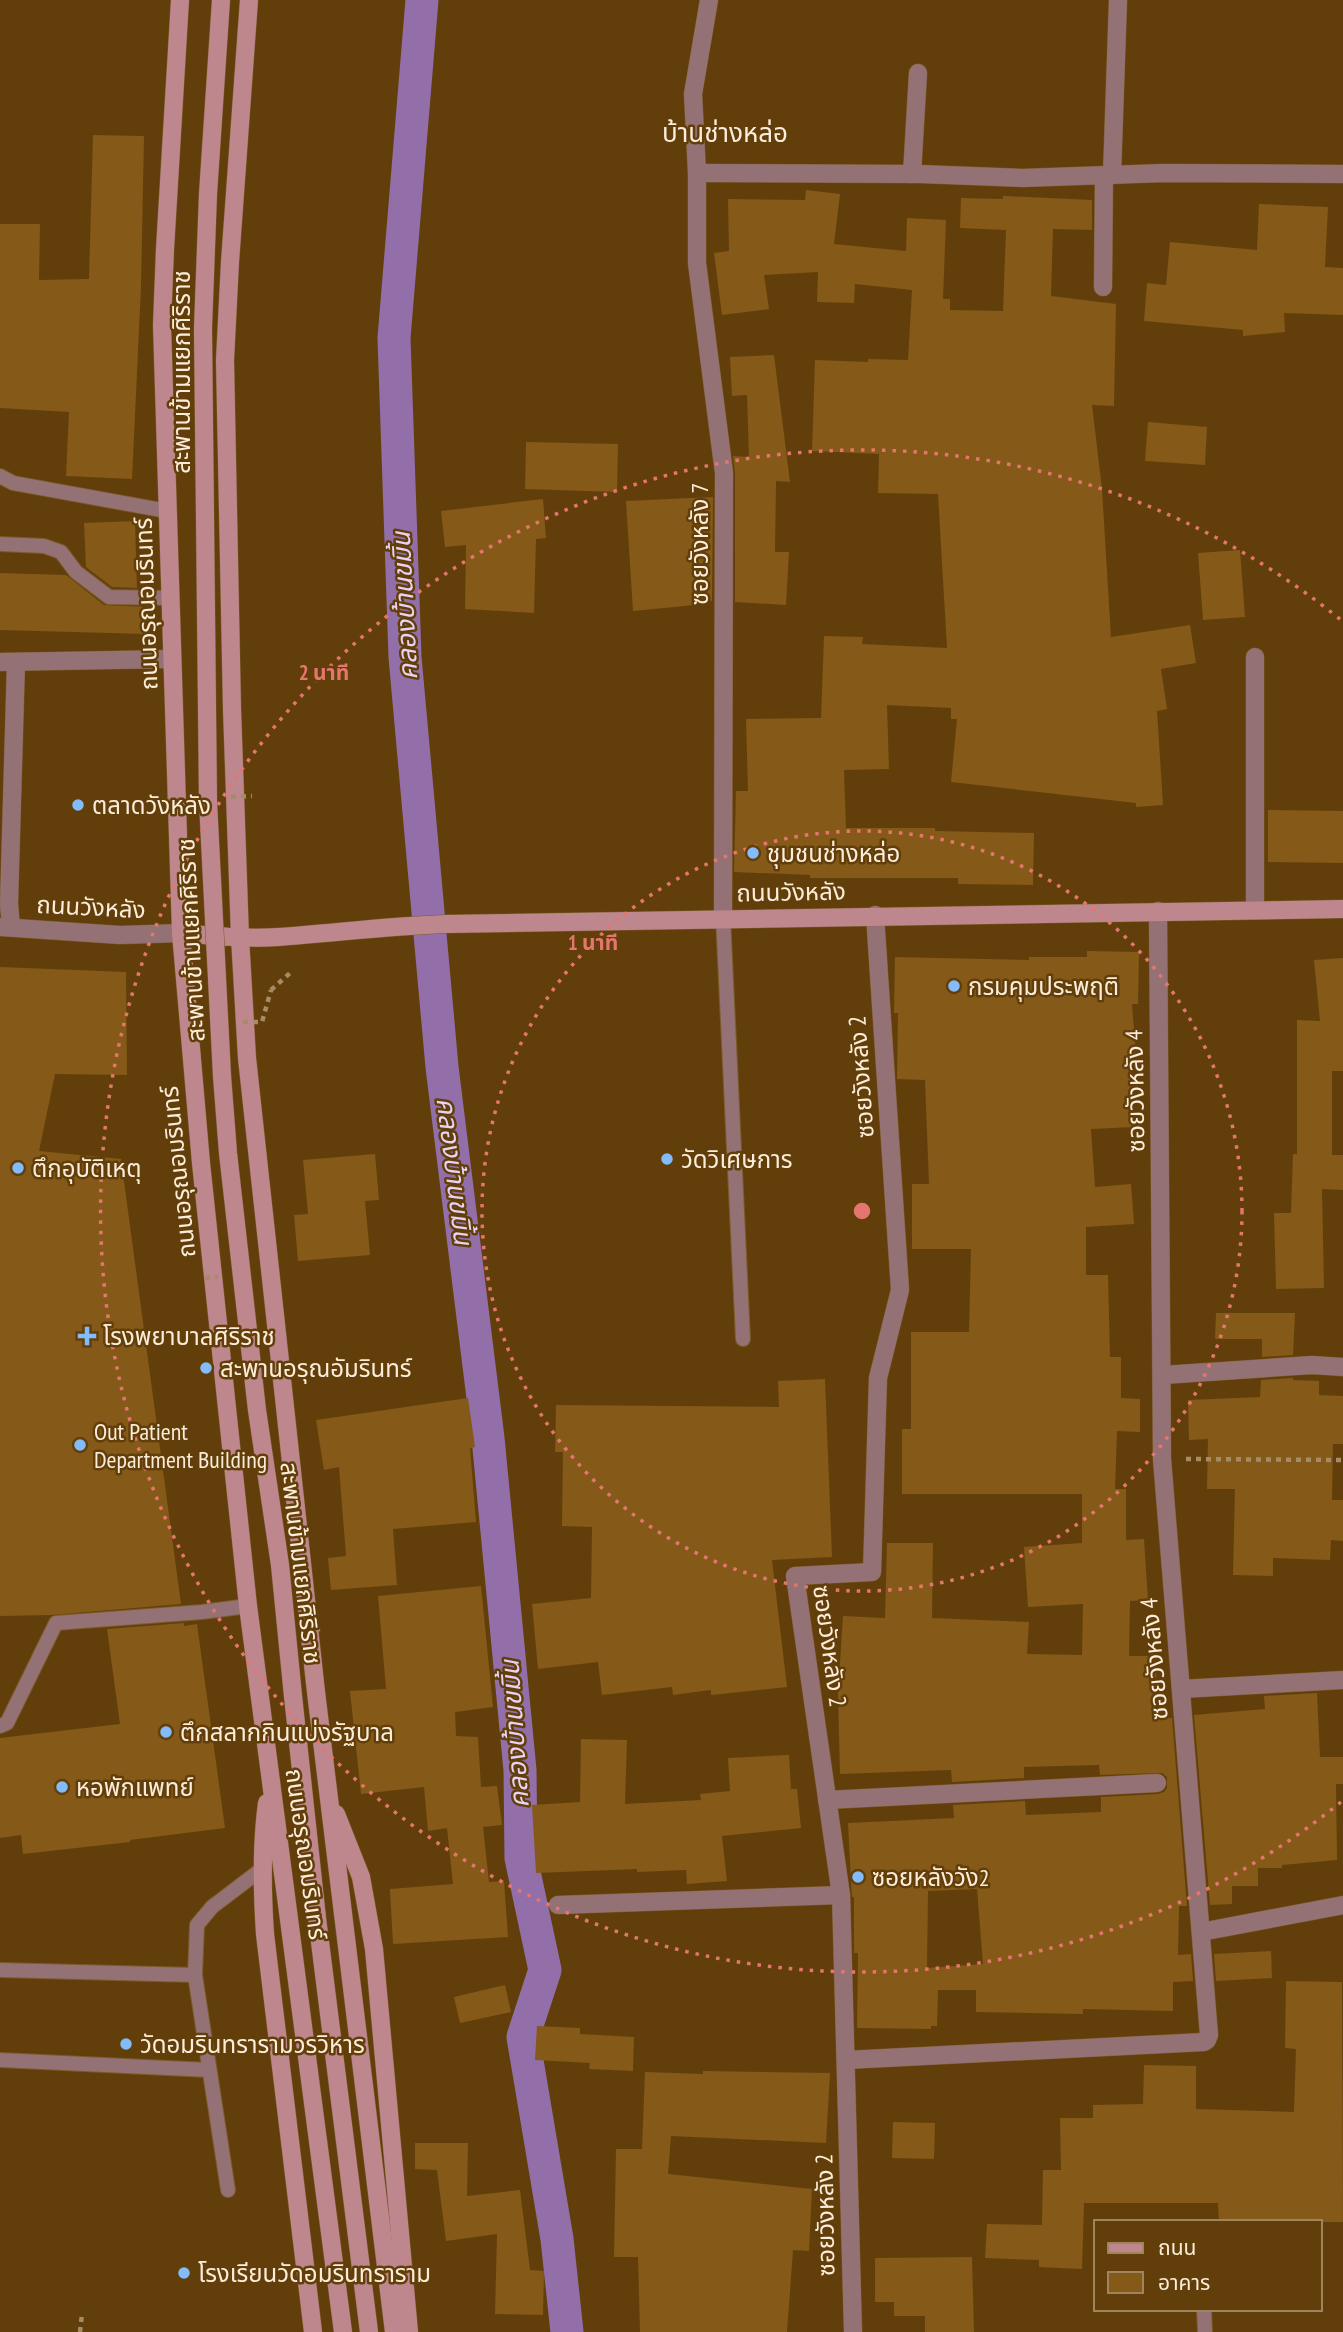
<svg xmlns="http://www.w3.org/2000/svg" width="1343" height="2332" font-family="'PT Sans Narrow','Noto Sans Thai',sans-serif">
<style>
.lines{fill:none;stroke-linecap:round;stroke-linejoin:round}
.canal{stroke:#936faa;stroke-width:33}
.building{fill:#855918;fill-rule:evenodd}
.lane-casing{stroke:#7b5b2b;stroke-width:16}
.street-casing{stroke:#7b5b2b;stroke-width:19}
.secondary-casing{stroke:#7b5b2b;stroke-width:19}
.path{stroke:#a68c66;stroke-width:4.5;stroke-dasharray:5 5;stroke-linecap:butt}
.lane{stroke:#947174;stroke-width:14}
.street{stroke:#947174;stroke-width:18}
.secondary{stroke:#be878d;stroke-width:18}
.secondary-bridge-casing{stroke:#7b5b2b;stroke-width:19;stroke-linecap:butt}
.path-bridge{stroke:#a68c66;stroke-width:4.5;stroke-dasharray:5 5;stroke-linecap:butt}
.secondary-bridge{stroke:#be878d;stroke-width:18}
.ring{fill:none;stroke:#e5766f;stroke-width:3.5;stroke-dasharray:3.5 7}
.poi-dot{fill:#83bcfb;stroke:#623f0a;stroke-width:2.5}
.labels{text-anchor:middle;dominant-baseline:central;stroke-width:5;stroke-linejoin:round;paint-order:stroke}
.street-label{font-size:24px;fill:#fcecda;stroke:#623f0a}
.poi-label{font-size:24px;fill:#fcecda;stroke:#623f0a;text-anchor:start}
.neighbourhood-label{font-size:26px;fill:#fcecda;stroke:#623f0a}
.water-label{font-size:26px;font-style:italic;fill:#e7d3f5;stroke:#623f0a}
.centre{fill:#e5766f;stroke:#623f0a;stroke-width:3.5}
.ring-label{font-size:21px;text-anchor:middle;font-weight:bold;fill:#e5766f;stroke:#623f0a;stroke-width:5;stroke-linejoin:round;paint-order:stroke}
</style>
<rect width="100%" height="100%" fill="#623f0a"/>
<g class="lines">
<polyline class="canal" points="422,0 394,338 405,657 442,1067 488,1438 520,1770 521,1858 545,1970 523,2037 557,2239 567,2332"/>
</g>
<g class="building">
<polygon points="93,135 144,136 141,287 132,479 66,476 69,412 0,408 0,224 40,224 39,280 89,279"/>
<polygon points="806,190 840,194 834,244 906,251 907,218 946,220 943,299 950,299 950,310 1003,311 1006,230 960,228 961,198 1003,199 1003,196 1092,200 1092,230 1053,229 1051,296 1116,304 1114,406 1092,405 1102,489 1111,637 1190,625 1196,663 1161,669 1167,709 1157,711 1163,805 1136,807 1136,803 951,782 957,719 951,719 951,708 887,705 889,769 844,770 846,828 935,828 935,831 1034,833 1033,885 958,884 958,878 810,878 810,875 734,872 736,791 748,791 746,719 821,718 824,636 863,637 862,644 947,648 938,494 878,493 879,454 812,451 815,360 868,362 868,359 908,360 912,290 855,284 854,303 817,302 818,272 764,275 769,309 722,315 714,253 729,251 728,199 805,200"/>
<polygon points="1259,204 1328,207 1325,267 1343,268 1343,315 1284,313 1285,332 1243,336 1243,330 1144,321 1147,283 1166,285 1170,242 1257,250"/>
<polygon points="774,355 790,482 776,481 775,552 789,552 786,605 735,602 735,473 733,456 749,457 747,395 732,396 730,357"/>
<polygon points="1148,422 1207,427 1205,465 1145,461"/>
<polygon points="526,442 618,444 617,492 525,489"/>
<polygon points="713,497 712,601 695,600 695,605 633,611 626,501"/>
<polygon points="543,499 546,538 536,539 534,613 465,609 466,545 445,547 441,511"/>
<polygon points="135,521 137,588 112,587 86,567 84,523"/>
<polygon points="1240,550 1245,617 1203,620 1198,553"/>
<polygon points="0,573 66,575 104,605 147,607 146,634 0,630"/>
<polygon points="1268,810 1343,811 1343,863 1268,862"/>
<path d="M1087,951L1139,952L1138,1004H1132L1137,1067H1132L1134,1127L1091,1129L1095,1187L1131,1184L1134,1224L1086,1227V1275H1108L1110,1357H1121V1398L1140,1399V1432L1117,1431L1115,1489H1126V1540L1144,1539L1148,1600L1130,1601L1129,1656H1157L1156,1683H1163L1164,1718H1172L1187,1906H1179L1178,1955L1191,1954L1193,1981L1173,1982V2011L1083,2009V2014L976,2012V1990H938L937,2026H931V2029L857,2028L858,1953H854V1897H852L851,1882L848,1823L954,1818L953,1805L1025,1801L1026,1815L1101,1812V1797L1158,1794L1164,1792L1167,1788V1777L1162,1773L1100,1775L1099,1765L1024,1767V1778L952,1782L951,1770L840,1774L838,1694L843,1616L885,1618L887,1543H933L932,1618L1029,1622L1027,1654L1082,1655L1083,1604L1028,1607L1024,1547L1082,1543V1494H902V1429H911V1332H969L971,1249H912V1184H929L925,1080L897,1079L898,1013H894L895,957L1029,960V957H1087ZM977,1889L983,1964L927,1968L928,1891Z"/>
<polygon points="1343,958 1343,1071 1332,1071 1332,1155 1343,1155 1343,1190 1322,1189 1324,1288 1276,1289 1274,1213 1291,1213 1293,1154 1297,1154 1297,1020 1320,1021 1314,960"/>
<polygon points="0,967 126,972 127,1075 55,1074 39,1151 121,1159 181,1604 52,1615 0,1616"/>
<polygon points="375,1154 379,1200 365,1201 370,1255 298,1261 294,1215 308,1214 303,1160"/>
<polygon points="1216,1313 1295,1313 1293,1355 1262,1357 1262,1339 1215,1339"/>
<polygon points="1293,1378 1293,1380 1319,1381 1319,1395 1343,1396 1343,1444 1333,1444 1332,1500 1343,1500 1343,1541 1331,1540 1330,1560 1273,1558 1273,1576 1233,1575 1235,1489 1207,1489 1208,1439 1189,1440 1188,1400 1260,1397 1261,1380"/>
<polygon points="825,1379 832,1557 772,1560 787,1687 711,1695 711,1690 673,1695 672,1687 602,1695 598,1662 538,1669 532,1604 591,1598 592,1527 562,1526 563,1452 555,1452 556,1405 779,1407 778,1381"/>
<polygon points="468,1398 475,1447 470,1448 476,1522 393,1529 397,1585 331,1590 328,1558 346,1556 339,1467 324,1470 316,1420"/>
<polygon points="481,1586 493,1707 455,1712 456,1736 478,1737 481,1787 497,1786 502,1825 483,1827 489,1882 504,1881 508,1937 393,1944 390,1889 453,1884 447,1828 428,1831 424,1787 361,1794 350,1691 386,1689 378,1596"/>
<polygon points="184,1623 184,1626 197,1624 225,1828 130,1840 130,1842 23,1854 21,1835 0,1838 0,1738 120,1724 107,1629"/>
<polygon points="1317,1693 1320,1757 1343,1757 1343,1784 1336,1784 1337,1860 1282,1865 1282,1868 1258,1868 1258,1886 1232,1886 1232,1904 1210,1905 1194,1715 1265,1709 1264,1696"/>
<polygon points="581,1739 627,1740 625,1804 701,1800 700,1794 730,1791 728,1758 789,1755 791,1789 797,1789 801,1828 722,1836 727,1881 687,1884 686,1870 637,1872 637,1869 536,1873 532,1805 580,1802"/>
<polygon points="1271,1951 1272,1978 1216,1981 1214,1954"/>
<polygon points="1286,1981 1342,1982 1343,2222 1219,2222 1218,2203 1084,2203 1082,2269 1039,2267 1039,2260 985,2258 987,2224 1042,2225 1043,2170 1061,2170 1060,2118 1093,2118 1093,2105 1143,2104 1144,2065 1196,2066 1196,2109 1294,2112 1296,2049 1285,2048"/>
<polygon points="505,1985 511,2012 460,2023 454,1997"/>
<polygon points="537,2026 580,2028 580,2034 634,2037 633,2071 589,2069 590,2063 535,2060"/>
<polygon points="703,2071 830,2073 826,2143 671,2136 668,2174 812,2189 809,2251 793,2250 787,2332 640,2332 638,2257 614,2257 616,2149 642,2149 645,2072 703,2074"/>
<polygon points="893,2122 935,2123 934,2159 892,2158"/>
<polygon points="415,2143 468,2143 467,2196 520,2190 530,2270 544,2271 543,2315 495,2314 497,2234 446,2241 437,2170 415,2169"/>
<polygon points="972,2257 974,2332 925,2332 925,2316 894,2316 894,2302 875,2302 875,2258"/>
</g>
<g class="lines">
<g class="lane-casing">
<g id="lane">
<polyline points="0,476 13,483 167,511"/>
<polyline points="0,544 44,546 61,552 76,572 109,597 170,598"/>
<polyline points="723,917 743,1339"/>
<polyline points="0,1726 7,1723 56,1623 202,1612 248,1606"/>
<polyline points="0,1970 195,1975"/>
<polyline points="0,2060 209,2070"/>
<polyline points="228,2190 195,1975 197,1925 212,1907 262,1869"/>
<polyline points="1204,2309 1205,2332"/>
</g>
</g>
<g class="street-casing">
<g id="street">
<polyline points="709,0 693,94 697,173 697,263 724,473 723,917"/>
<polyline points="697,173 920,174 1022,178 1164,173 1343,174"/>
<polyline points="912,174 918,73"/>
<polyline points="1112,175 1118,0"/>
<polyline points="1103,287 1104,176"/>
<polyline points="0,662 172,659"/>
<polyline points="1255,910 1255,657"/>
<polyline points="0,927 120,935 181,933"/>
<polyline points="11,927 9,904 16,662"/>
<polyline points="1163,1375 1312,1365 1343,1367"/>
<polyline points="1181,1689 1343,1680"/>
<polyline points="827,1800 1157,1783"/>
<polyline points="558,1905 841,1895"/>
<polyline points="1201,1932 1343,1905"/>
<polyline points="846,2060 1204,2042 1207,2040 1209,2035 1162,1459 1158,911"/>
<polyline points="853,2332 841,1895 795,1576 872,1572 878,1378 900,1290 875,915"/>
</g>
</g>
<g class="secondary-casing">
<g id="secondary">
<polyline points="180,0 165,249 162,325 181,933 201,1163 248,1606 343,2332"/>
<polyline points="249,0 230,262 225,360 232,709 240,937 247,1058 316,1692 394,2332"/>
<path d="M181,933C213,936 245,939 278,937C334,933 389,926 445,924L1343,909"/>
<polyline points="293,1696 317,1918 369,2332"/>
<path d="M267,1803C261,1847 262,1890 265,1934L313,2332"/>
<polyline points="336,1814 361,1877 374,1949 409,2332"/>
</g>
</g>
<g class="path">
<polyline points="271,990 290,973"/>
<polyline points="1186,1459 1343,1460"/>
<polyline points="80,2332 82,2314"/>
</g>
<use href="#lane" class="lane"/>
<use href="#street" class="street"/>
<use href="#secondary" class="secondary"/>
<g class="secondary-bridge-casing">
<polyline id="secondary-bridge" points="221,0 208,194 203,328 208,802 222,1076 228,1153 257,1410 280,1565 293,1696"/>
</g>
<g class="path-bridge">
<polyline points="231,797 252,796"/>
<polyline points="167,800 184,799"/>
<polyline points="243,1022 262,1022 271,990"/>
<polyline points="205,1278 218,1277"/>
<polyline points="308,1631 320,1629"/>
</g>
<use href="#secondary-bridge" class="secondary-bridge"/>
</g>
<g class="ring">
<circle cx="862" cy="1211" r="380"/>
<path d="M1341 1802A761 761 0 1 1 1341 620"/>
</g>
<g class="poi-dot">
<circle cx="78" cy="805" r="7"/>
<circle cx="753" cy="853" r="7"/>
<circle cx="954" cy="986" r="7"/>
<circle cx="667" cy="1159" r="7"/>
<circle cx="18" cy="1168" r="7"/>
<path d="M83.5 1325.5h7v7h7v7h-7v7h-7v-7h-7v-7h7z"/>
<circle cx="206" cy="1368" r="7"/>
<circle cx="80" cy="1445" r="7"/>
<circle cx="166" cy="1732" r="7"/>
<circle cx="62" cy="1787" r="7"/>
<circle cx="858" cy="1877" r="7"/>
<circle cx="126" cy="2044" r="7"/>
<circle cx="184" cy="2273" r="7"/>
</g>
<g class="labels">
<g class="street-label">
<text transform="translate(181 372) rotate(-90)">สะพานข้ามแยกศิริราช</text>
<text transform="translate(699 544) rotate(-90)">ซอยวังหลัง 7</text>
<text transform="translate(146 604) rotate(-92)">ถนนอรุณอมรินทร์</text>
<text transform="translate(791 892) rotate(-1)">ถนนวังหลัง</text>
<text transform="translate(91 907) rotate(3)">ถนนวังหลัง</text>
<text transform="translate(191 940) rotate(-93)">สะพานข้ามแยกศิริราช</text>
<text transform="translate(861 1077) rotate(-94)">ซอยวังหลัง 2</text>
<text transform="translate(1135 1091) rotate(-91)">ซอยวังหลัง 4</text>
<text transform="translate(178 1172) rotate(-96)">ถนนอรุณอมรินทร์</text>
<text transform="translate(301 1563) rotate(83)">สะพานข้ามแยกศิริราช</text>
<text transform="translate(830 1646) rotate(82)">ซอยวังหลัง 2</text>
<text transform="translate(1154 1659) rotate(-95)">ซอยวังหลัง 4</text>
<text transform="translate(306 1854) rotate(82)">ถนนอรุณอมรินทร์</text>
<text transform="translate(825 2215) rotate(-91)">ซอยวังหลัง 2</text>
</g>
<g class="poi-label">
<text x="92" y="805">ตลาดวังหลัง</text>
<text x="767" y="853">ชุมชนช่างหล่อ</text>
<text x="968" y="986">กรมคุมประพฤติ</text>
<text x="681" y="1159">วัดวิเศษการ</text>
<text x="32" y="1168">ตึกอุบัติเหตุ</text>
<text x="103" y="1336">โรงพยาบาลศิริราช</text>
<text x="220" y="1368">สะพานอรุณอัมรินทร์</text>
<text x="94" y="1431">Out Patient<tspan x="94" dy="28">Department Building</tspan></text>
<text x="180" y="1732">ตึกสลากกินแบ่งรัฐบาล</text>
<text x="76" y="1787">หอพักแพทย์</text>
<text x="872" y="1877">ซอยหลังวัง2</text>
<text x="140" y="2044">วัดอมรินทรารามวรวิหาร</text>
<text x="198" y="2273">โรงเรียนวัดอมรินทราราม</text>
</g>
<g class="neighbourhood-label">
<text x="725" y="132">บ้านช่างหล่อ</text>
</g>
<g class="water-label">
<text transform="translate(404 606) rotate(-93)">คลองบ้านขมิ้น</text>
<text transform="translate(455 1171) rotate(83)">คลองบ้านขมิ้น</text>
<text transform="translate(514 1734) rotate(-94)">คลองบ้านขมิ้น</text>
</g>
</g>
<circle cx="862" cy="1211" r="10" class="centre"/>
<g class="ring-label">
<text x="324" y="680">2 นาที</text>
<text x="593" y="950">1 นาที</text>
</g>
<rect x="1094" y="2220" width="228" height="91" fill="#623f0a" stroke="#a0845d" stroke-width="2"/>
<rect x="1108" y="2243" width="35" height="10" fill="#be878d" stroke="#a0845d" stroke-width="2"/>
<text x="1158" y="2255" font-size="21" fill="#fcecda">ถนน</text>
<rect x="1108" y="2272" width="35" height="21" fill="#855918" stroke="#a0845d" stroke-width="2"/>
<text x="1158" y="2290" font-size="21" fill="#fcecda">อาคาร</text>
</svg>
